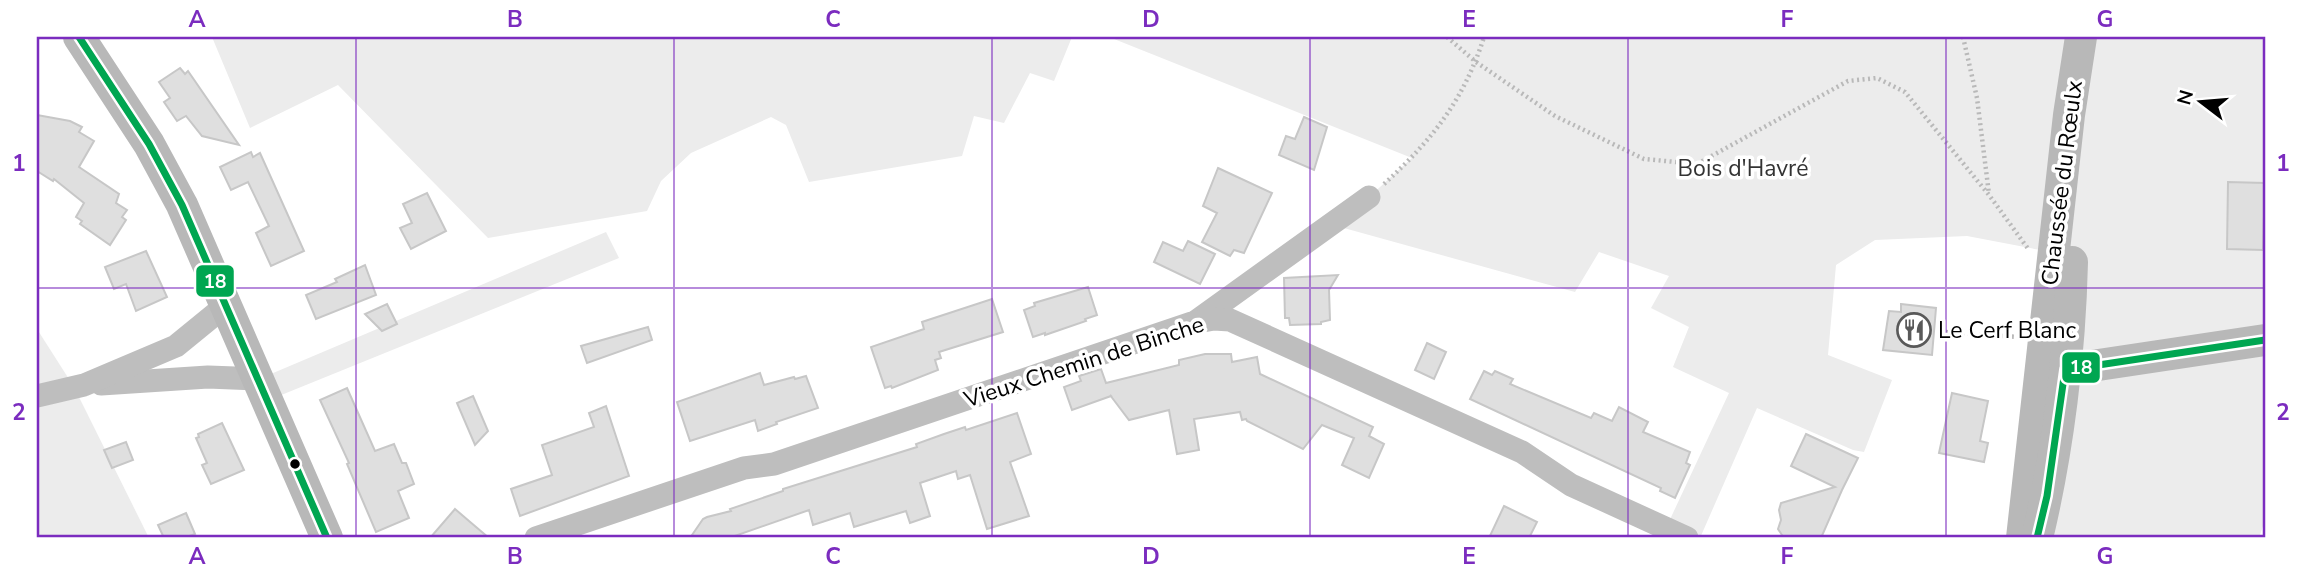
<svg xmlns="http://www.w3.org/2000/svg" width="2302" height="575" font-family="'Nunito Sans',sans-serif">
<style>
.green{fill:#ececec}
.building{fill:#dfdfdf;stroke:#c7c7c7;stroke-width:2}
.lines{fill:none;stroke-linecap:round;stroke-linejoin:round}
.path{stroke:#b9b9b9;stroke-width:4.5;stroke-dasharray:2 3.5;stroke-linecap:butt}
.street{stroke:#bebebe;stroke-width:23}
.secondary{stroke:#b8b8b8;stroke-width:32}
.bus-1-casing{stroke:#fff;stroke-width:12}
.bus-1{stroke:#00a651;stroke-width:7}
.grid{fill:none;stroke:#7b2cbf;stroke-width:2;stroke-opacity:0.55}
.bus-dot{fill:#000;stroke:#fff;stroke-width:2.5}
.labels{text-anchor:middle;dominant-baseline:central;stroke-width:7;stroke-linejoin:round;paint-order:stroke}
.park-label{font-size:23px;fill:#333;stroke:#fff}
.street-label{font-size:23px;fill:#000;stroke:#fff}
.poi-label{font-size:23px;fill:#000;stroke:#fff;text-anchor:start}
.line-badge{stroke:#fff;stroke-width:2.5}
.badge-label{font-size:19px;text-anchor:middle;font-weight:bold;fill:#fff}
.neatline{fill:none;stroke:#7b2cbf;stroke-width:2.5}
.grid-label{font-size:23px;text-anchor:middle;font-weight:bold;fill:#7b2cbf}
</style>
<rect width="100%" height="100%" fill="#fff"/>
<g class="green">
<polygon points="212,37 1072,37 1054,81 1030,73 1004,123 974,116 962,156 809,182 786,125 771,117 691,153 661,181 647,211 488,238 338,85 250,128"/>
<polygon points="1109,37 2265,37 2265,520 2259,538 2037,538 2072,256 1967,236 1875,240 1836,265 1828,355 1892,380 1864,452 1853,450 1757,408 1700,538 1687,538 1666,528 1729,393 1673,367 1689,327 1651,308 1669,276 1599,252 1575,292 1333,225 1369,197 1412,158"/>
<polygon points="606,232 619,258 269,400 259,379"/>
<polygon points="37,329 74,387 149,538 37,538"/>
</g>
<g class="building">
<polygon points="180,68 185,74 188,71 239,145 202,136 186,116 177,121 164,102 170,98 159,82"/>
<polygon points="37,115 70,121 82,127 79,132 94,141 79,167 119,194 116,203 127,210 122,217 126,220 110,245 80,224 82,221 76,217 84,203 54,179 53,181 37,171"/>
<polygon points="1304,117 1327,127 1314,170 1279,155 1286,136 1295,139"/>
<polygon points="251,152 253,157 260,153 304,251 271,266 256,233 269,226 248,182 231,190 220,167"/>
<polygon points="1218,168 1272,193 1244,253 1234,250 1230,256 1202,242 1217,213 1203,206"/>
<polygon points="2228,182 2265,183 2263,250 2227,249"/>
<polygon points="427,193 446,231 411,249 400,228 412,223 403,204"/>
<polygon points="1188,241 1215,254 1200,284 1154,262 1163,242 1183,251"/>
<polygon points="146,251 167,297 136,311 126,284 114,289 105,267"/>
<polygon points="365,265 376,295 316,319 306,295 337,282 335,279"/>
<polygon points="1338,275 1329,290 1330,320 1321,322 1321,324 1290,325 1289,318 1285,318 1284,278"/>
<polygon points="1088,287 1097,315 1085,319 1086,321 1045,335 1045,333 1033,337 1024,310 1035,306 1034,303"/>
<polygon points="992,299 1003,332 939,352 941,358 935,360 938,370 892,388 891,386 885,388 871,347 924,329 922,322"/>
<polygon points="387,304 397,324 382,331 365,314"/>
<polygon points="1901,304 1936,308 1932,355 1883,350 1889,311 1901,312"/>
<polygon points="648,327 652,340 587,363 581,346"/>
<polygon points="1427,343 1446,352 1434,379 1415,370"/>
<polygon points="1205,354 1231,354 1232,362 1257,357 1260,374 1373,427 1369,436 1384,444 1369,478 1342,465 1354,438 1322,425 1303,449 1247,421 1246,419 1242,420 1240,412 1194,419 1199,450 1177,454 1169,410 1129,420 1110,395 1111,396 1072,410 1064,387 1081,381 1079,376 1101,369 1106,383 1179,365 1179,360"/>
<polygon points="1484,371 1492,375 1495,371 1513,379 1510,384 1591,418 1594,413 1612,421 1619,407 1648,422 1643,432 1690,452 1686,463 1690,465 1675,498 1660,491 1661,488 1470,399"/>
<polygon points="760,373 764,385 794,377 795,379 806,376 818,408 776,422 777,424 758,431 755,420 690,441 677,402"/>
<polygon points="347,388 375,451 394,444 402,463 406,463 414,484 398,491 409,518 376,532 347,464 349,463 320,400"/>
<polygon points="1952,393 1988,401 1980,441 1988,443 1984,462 1939,453"/>
<polygon points="473,396 488,431 475,445 457,403"/>
<polygon points="606,406 629,476 520,516 511,489 552,475 542,445 594,427 589,413"/>
<polygon points="1017,413 1031,454 1010,462 1029,516 987,529 970,475 958,479 956,471 920,483 930,516 910,523 906,511 854,527 850,513 813,525 809,510 729,538 690,538 703,519 707,517 731,511 730,509 783,491 783,489 917,447 916,444 944,434 965,427 966,430"/>
<polygon points="222,423 244,470 211,484 202,465 207,463 196,438 199,437 198,434"/>
<polygon points="1806,434 1858,458 1842,490 1821,538 1784,538 1778,529 1781,520 1779,510 1781,503 1835,487 1791,466"/>
<polygon points="126,442 133,460 112,468 104,450"/>
<polygon points="1504,506 1537,522 1529,538 1489,538"/>
<polygon points="455,509 469,521 489,538 430,538"/>
<polygon points="186,513 195,534 184,538 164,538 158,525"/>
</g>
<g class="lines">
<g class="path">
<polyline points="1447,37 1476,62 1555,116 1644,159 1697,164 1848,81 1877,78 1905,92 1989,195 2029,250"/>
<polyline points="1963,37 1977,98 1989,194"/>
<path d="M1384,184C1432,140 1464,100 1484,37"/>
<polyline points="1946,332 2018,337"/>
</g>
<g class="street">
<polyline points="1195,322 1369,197"/>
<polyline points="101,384 208,377 259,379"/>
<polyline points="37,396 84,385 176,346 225,306"/>
<polyline points="536,538 744,468 774,464 1192,323 1214,319 1230,320 1522,452 1571,485 1687,538"/>
</g>
<g class="secondary">
<polyline points="79,37 149,144 182,205 327,538"/>
<polyline points="2045,367 2065,370 2265,340"/>
<polyline points="2022,538 2069,115 2081,37"/>
<path d="M2037,538C2058,451 2070,352 2072,262"/>
</g>
<g class="bus-1-casing">
<g id="bus-1">
<polyline points="79,37 149,144 182,205 327,538"/>
<polyline points="2037,538 2047,496 2065,370 2265,340"/>
</g>
</g>
<use href="#bus-1" class="bus-1"/>
</g>
<path class="grid" d="M356,37V538M674,37V538M992,37V538M1310,37V538M1628,37V538M1946,37V538M37,288H2265"/>
<defs>
<g id="restaurant-ring" transform="scale(1.75)"><circle r="9.5" fill="#fff" stroke="#595959" stroke-width="1.5"/><path d="M-5-6h1v4h1v-4h1v4h1v-4h1v5L-1.5 .5V6h-2V.5L-5-1ZM5-6V6H3V1.5H1.5Q1.5-4 5-6Z" fill="#595959"/></g>
</defs>
<g fill-rule="evenodd">
<use href="#restaurant-ring" x="1914" y="330"/>
</g>
<circle class="bus-dot" cx="295" cy="464" r="6"/>
<g class="labels">
<g class="park-label">
<text x="1743" y="168">Bois d'Havré</text>
</g>
<g class="street-label">
<text transform="translate(2062 183) rotate(-83)">Chaussée du Rœulx</text>
<text transform="translate(1084 362) rotate(-18)">Vieux Chemin de Binche</text>
</g>
<g class="poi-label">
<text x="1938" y="330">Le Cerf Blanc</text>
</g>
</g>
<g class="line-badge">
<rect x="195" y="264" width="40" height="34" rx="7" fill="#00a651"/>
<rect x="2061" y="351" width="40" height="33" rx="7" fill="#00a651"/>
</g>
<g class="badge-label">
<text x="215" y="288">18</text>
<text x="2081" y="374">18</text>
</g>
<rect width="2302" height="575" fill="none" stroke="#ffffff" stroke-width="77"/>
<g transform="translate(2201 102) rotate(286)" stroke="#ffffff" stroke-width="5" paint-order="stroke">
<path d="M0-5L12 26L0 18L-12 26Z" fill="#000000"/>
<text y="-10" font-size="19" font-weight="bold" text-anchor="middle" fill="#000000">N</text>
</g>
<rect x="38" y="38" width="2226" height="498" class="neatline"/>
<g class="grid-label">
<text x="197" y="27">A</text>
<text x="515" y="27">B</text>
<text x="833" y="27">C</text>
<text x="1151" y="27">D</text>
<text x="1469" y="27">E</text>
<text x="1787" y="27">F</text>
<text x="2105" y="27">G</text>
<text x="19" y="171">1</text>
<text x="2283" y="171">1</text>
<text x="19" y="420">2</text>
<text x="2283" y="420">2</text>
<text x="197" y="564">A</text>
<text x="515" y="564">B</text>
<text x="833" y="564">C</text>
<text x="1151" y="564">D</text>
<text x="1469" y="564">E</text>
<text x="1787" y="564">F</text>
<text x="2105" y="564">G</text>
</g>
</svg>
